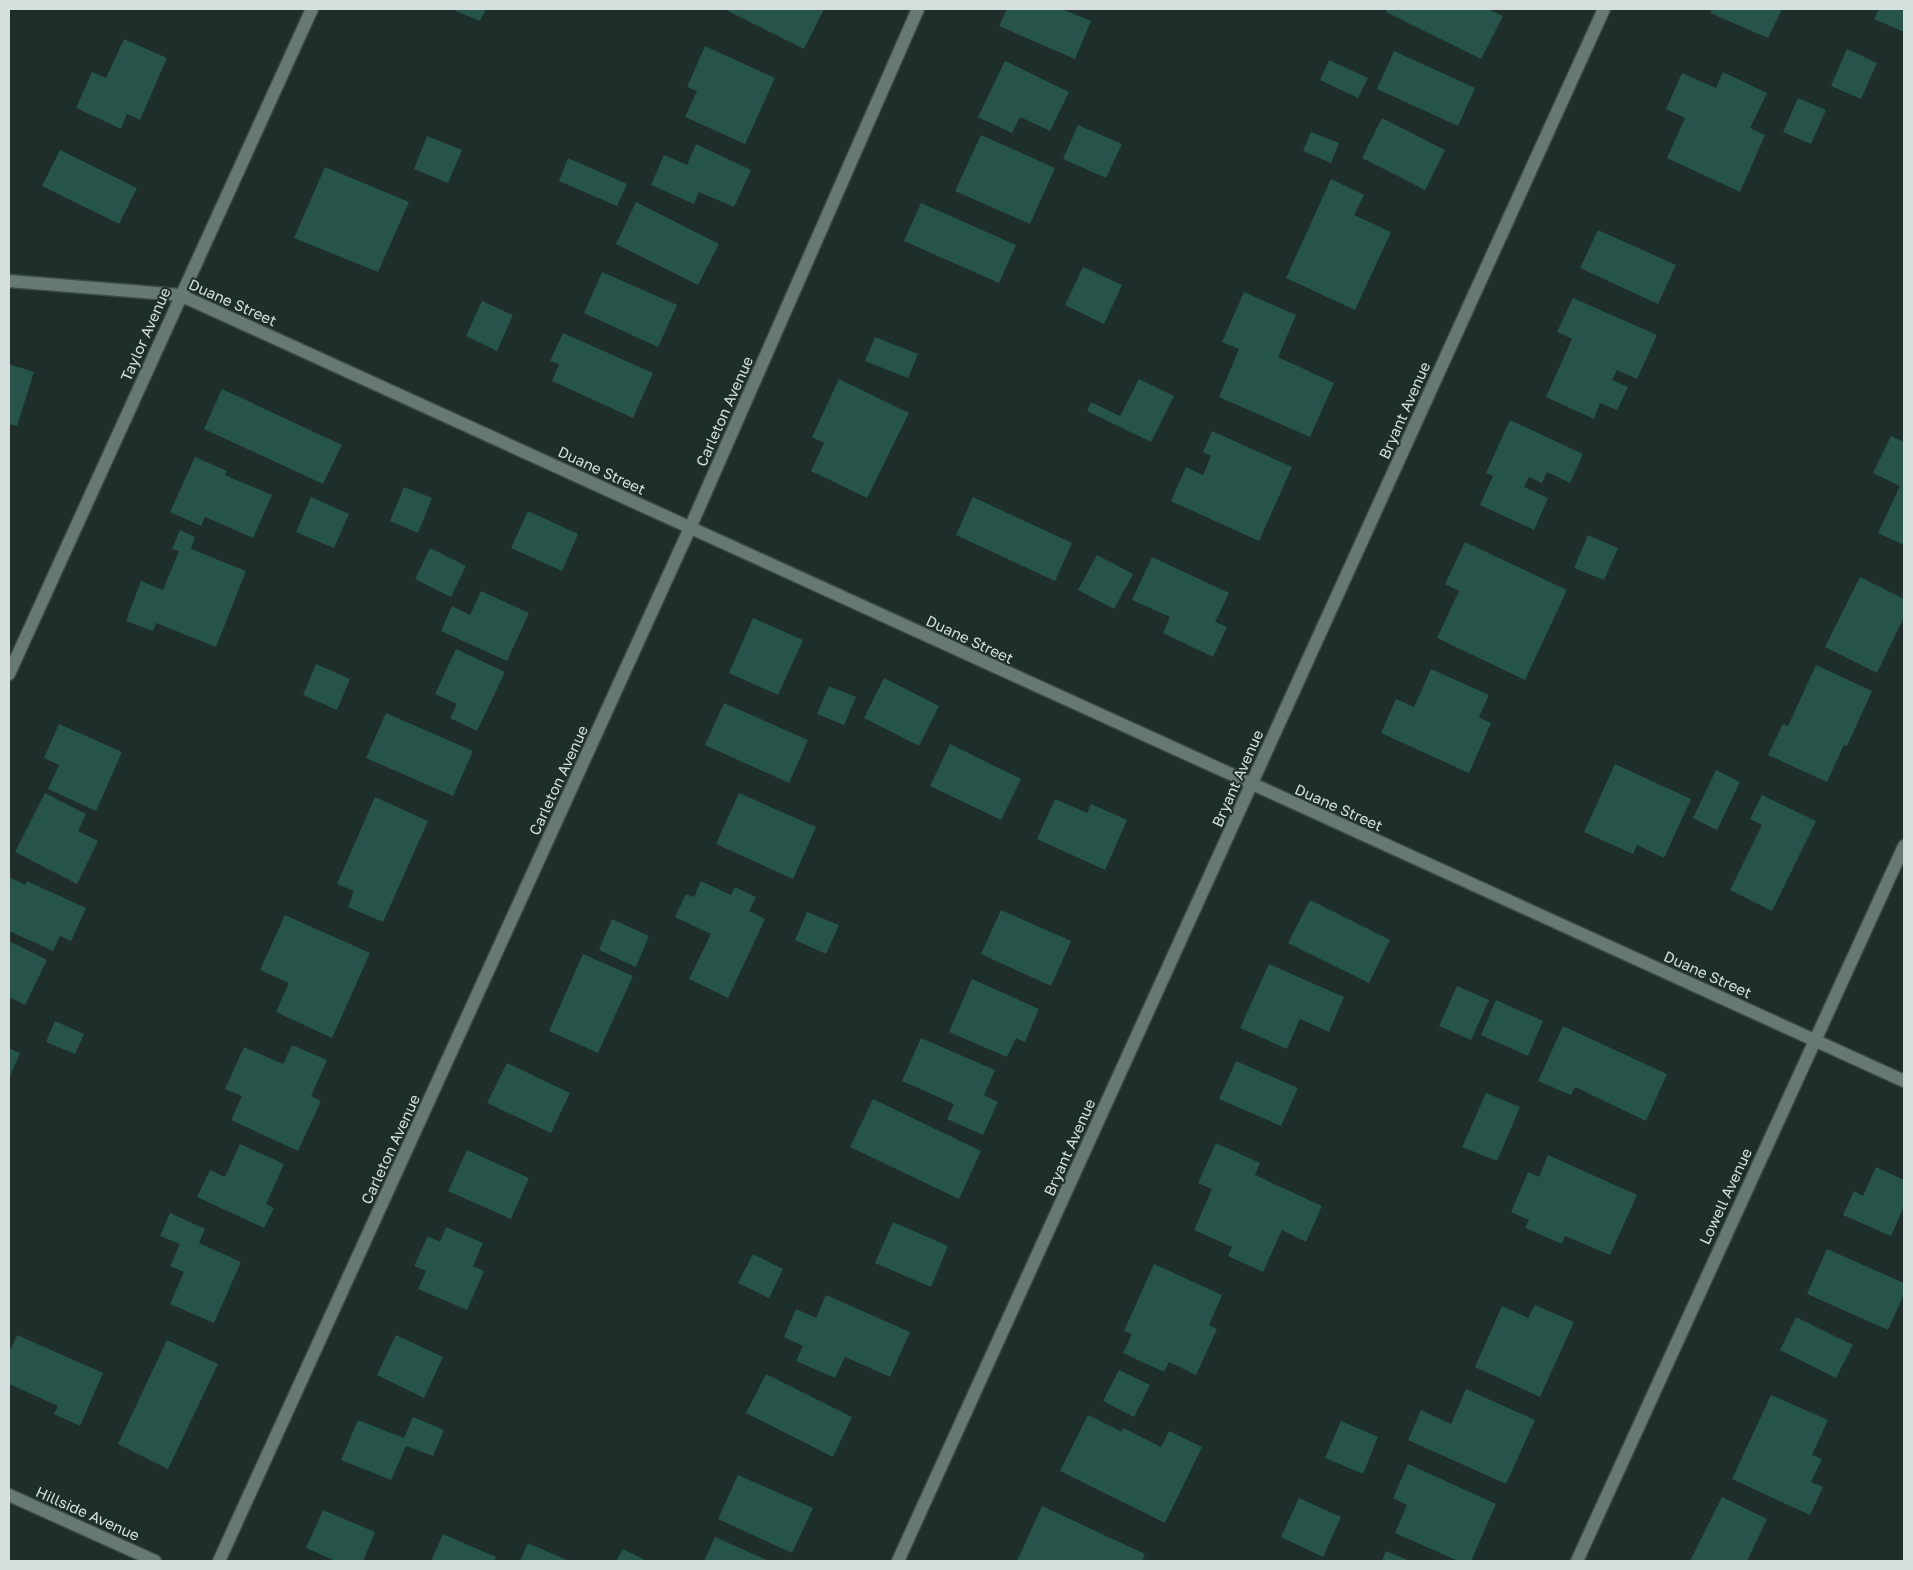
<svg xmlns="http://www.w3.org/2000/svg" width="1913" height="1570" font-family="'Golos Text',sans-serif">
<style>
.building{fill:#26534a}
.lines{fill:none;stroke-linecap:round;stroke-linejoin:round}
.minor-casing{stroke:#3d4a48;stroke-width:15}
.minor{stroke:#667974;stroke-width:12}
.labels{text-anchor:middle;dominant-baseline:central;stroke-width:4;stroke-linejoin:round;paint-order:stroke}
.street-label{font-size:15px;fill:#d5dfdd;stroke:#1e2e2a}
</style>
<rect width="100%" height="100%" fill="#1e2e2a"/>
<g class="building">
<polygon points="451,9 486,9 480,21"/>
<polygon points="724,9 824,9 804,49"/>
<polygon points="1007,9 1062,9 1091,21 1075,59 999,26"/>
<polygon points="1387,9 1488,9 1503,16 1481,59 1386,12"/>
<polygon points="1712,9 1782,9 1768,38 1710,13"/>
<polygon points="1879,9 1904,9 1904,32 1874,19"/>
<polygon points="124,39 167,58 140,120 127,114 121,129 76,108 92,72 106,78"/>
<polygon points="705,46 775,78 745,144 685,117 697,91 687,87"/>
<polygon points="1847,49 1877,63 1861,99 1831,86"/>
<polygon points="1394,51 1475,88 1458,126 1377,89"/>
<polygon points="1329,60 1368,78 1358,98 1320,80"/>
<polygon points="1005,61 1069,92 1050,131 1020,117 1012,133 978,117"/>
<polygon points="1723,72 1767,93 1750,128 1765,135 1740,192 1667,158 1685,118 1666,109 1682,73 1716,88"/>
<polygon points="1798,98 1826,110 1811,144 1783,132"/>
<polygon points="1382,118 1445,150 1425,190 1362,158"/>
<polygon points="1078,125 1122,144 1106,178 1063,159"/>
<polygon points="1311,132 1339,143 1331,163 1303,151"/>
<polygon points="981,135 1055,168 1030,224 955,191"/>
<polygon points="427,136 462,150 448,183 414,169"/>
<polygon points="696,144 751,170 734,207 699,192 694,204 651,185 664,155 687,165"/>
<polygon points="60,150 137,188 119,224 42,186"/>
<polygon points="568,158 627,184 617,206 559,181"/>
<polygon points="325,167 409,202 378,272 294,238"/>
<polygon points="1331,179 1364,195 1354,215 1391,232 1355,310 1286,278"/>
<polygon points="636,202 719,244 698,285 616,244"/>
<polygon points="921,203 1016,245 999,283 904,241"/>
<polygon points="1598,230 1676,265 1658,304 1580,268"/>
<polygon points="1083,267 1122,285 1104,324 1065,305"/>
<polygon points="602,272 677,305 658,347 584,313"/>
<polygon points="1244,292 1296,315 1278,357 1334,383 1310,437 1219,397 1239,349 1222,342"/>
<polygon points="1573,298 1657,335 1637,379 1617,370 1612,380 1628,387 1617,410 1600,403 1594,419 1546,397 1572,339 1557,332"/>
<polygon points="482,301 513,315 497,351 466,336"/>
<polygon points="563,333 653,373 633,418 552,381 559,364 550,361"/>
<polygon points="875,337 918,354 908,378 865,361"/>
<polygon points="9,364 34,372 17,426 9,424"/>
<polygon points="839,379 909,413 867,498 811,471 824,443 812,437"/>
<polygon points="1139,379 1174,396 1151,442 1087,411 1091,402 1120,416"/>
<polygon points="222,389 342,445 323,484 204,429"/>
<polygon points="1510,420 1583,454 1570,483 1547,472 1542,483 1529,477 1524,487 1548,498 1534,530 1480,505 1493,476 1486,473"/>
<polygon points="1212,431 1292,467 1259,541 1171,501 1186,467 1203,475 1211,456 1203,452"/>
<polygon points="1891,436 1904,442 1904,545 1878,533 1900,486 1873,473"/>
<polygon points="195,457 227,471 225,475 272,495 253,538 205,517 201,526 170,512"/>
<polygon points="404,487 432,498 418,533 390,521"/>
<polygon points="311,497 349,514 334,548 296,532"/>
<polygon points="973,497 1072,543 1055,581 956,535"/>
<polygon points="528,511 578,534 562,571 511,548"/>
<polygon points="180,530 195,537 191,549 246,571 216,647 156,623 153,631 126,621 141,581 163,590 179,551 172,549"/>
<polygon points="1588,535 1618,548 1604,580 1574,568"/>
<polygon points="1465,542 1567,590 1525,680 1437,638 1459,591 1445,584"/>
<polygon points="430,548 466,566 451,597 415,579"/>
<polygon points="1097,555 1133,574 1114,609 1078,590"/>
<polygon points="1152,557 1229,593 1215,622 1227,627 1213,657 1163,633 1170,617 1132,600"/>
<polygon points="1860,577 1904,599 1904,617 1877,673 1825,647"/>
<polygon points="481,591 529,613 507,661 441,631 452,606 470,615"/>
<polygon points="753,618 803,640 778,695 729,673"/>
<polygon points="456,649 505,672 477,731 450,718 457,704 435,694"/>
<polygon points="316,664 350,679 337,710 303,695"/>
<polygon points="1816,665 1872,691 1847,746 1844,745 1827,782 1768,755 1783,724 1788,726"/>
<polygon points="1431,669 1489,695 1479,717 1491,723 1469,773 1381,733 1396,699 1414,707"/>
<polygon points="884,678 939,706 919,746 864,718"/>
<polygon points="829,686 856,697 844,725 817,714"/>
<polygon points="724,703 808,740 789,783 705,745"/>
<polygon points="386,713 473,751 453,796 366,758"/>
<polygon points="59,724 122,752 96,811 48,789 59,765 44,758"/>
<polygon points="950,744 1021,779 1001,820 930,786"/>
<polygon points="1615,764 1691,799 1664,858 1637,845 1633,854 1584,832"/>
<polygon points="1716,770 1740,782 1717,830 1693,818"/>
<polygon points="45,793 86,814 78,831 98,841 77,884 15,852"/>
<polygon points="739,793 816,827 793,879 716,844"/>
<polygon points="1762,795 1816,821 1772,911 1730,890 1762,825 1750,819"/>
<polygon points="375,797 428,821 383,922 348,907 354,891 337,884"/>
<polygon points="1055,799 1087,813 1091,804 1127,820 1105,870 1037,839"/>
<polygon points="9,877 25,885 27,881 86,908 71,941 60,936 53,951 9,931"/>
<polygon points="701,881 731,895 735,887 756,897 749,911 765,919 728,998 689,979 711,934 675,917 686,894 694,897"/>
<polygon points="1310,900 1390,940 1369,983 1288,943"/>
<polygon points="1001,910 1071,941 1051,986 981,954"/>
<polygon points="807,912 839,925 826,954 795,940"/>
<polygon points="285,915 370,953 332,1038 276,1012 289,983 260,970"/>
<polygon points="612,919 649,936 636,967 599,950"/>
<polygon points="9,941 47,960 25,1005 9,997"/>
<polygon points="583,954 633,976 598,1053 549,1031"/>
<polygon points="1269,964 1344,997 1329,1032 1300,1019 1287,1049 1240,1028"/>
<polygon points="972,979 1039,1009 1025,1042 1016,1038 1007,1057 949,1032"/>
<polygon points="1457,986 1489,1000 1471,1040 1439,1026"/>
<polygon points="1496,1000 1543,1021 1528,1056 1481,1035"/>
<polygon points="55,1021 84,1034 75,1054 46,1042"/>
<polygon points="1563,1026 1667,1074 1646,1121 1575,1087 1571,1095 1538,1081"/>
<polygon points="921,1038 995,1070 984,1095 998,1102 983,1135 947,1119 954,1104 902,1081"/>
<polygon points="292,1045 327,1060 311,1096 321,1101 298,1151 231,1120 242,1096 225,1089 244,1047 283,1064"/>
<polygon points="9,1048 20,1053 9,1078"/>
<polygon points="1236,1061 1298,1088 1281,1126 1219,1099"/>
<polygon points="507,1063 570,1093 551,1133 487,1103"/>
<polygon points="1486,1093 1520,1107 1497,1161 1462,1147"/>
<polygon points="873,1099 981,1151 959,1199 850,1147"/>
<polygon points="1216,1143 1260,1163 1255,1175 1322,1206 1306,1242 1282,1230 1263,1272 1228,1256 1232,1247 1194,1230 1212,1189 1198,1183"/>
<polygon points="240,1144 284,1164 266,1204 274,1208 264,1228 197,1197 210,1170 225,1177"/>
<polygon points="467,1150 529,1178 511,1219 448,1191"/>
<polygon points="1548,1155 1637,1195 1610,1255 1565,1236 1562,1244 1525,1228 1529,1220 1511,1212 1528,1172 1539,1177"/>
<polygon points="1876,1167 1904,1180 1904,1206 1891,1236 1843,1215 1854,1191 1863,1196"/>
<polygon points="170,1213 205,1229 199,1243 241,1262 214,1323 170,1304 184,1272 170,1266 180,1244 160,1236"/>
<polygon points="893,1222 948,1246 931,1287 875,1263"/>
<polygon points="446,1227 483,1243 473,1266 484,1271 467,1310 418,1289 426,1271 414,1266 428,1236 440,1242"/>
<polygon points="1827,1249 1904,1283 1904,1294 1888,1330 1807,1294"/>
<polygon points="753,1254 783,1269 769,1298 738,1283"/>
<polygon points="1154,1264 1222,1295 1209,1325 1217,1329 1196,1375 1169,1362 1164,1372 1123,1353 1132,1334 1124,1331"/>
<polygon points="826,1295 910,1332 890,1377 845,1357 835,1378 796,1361 803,1346 784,1337 796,1309 816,1318"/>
<polygon points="1535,1305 1574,1322 1540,1397 1475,1367 1502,1306 1528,1318"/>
<polygon points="1796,1317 1853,1345 1836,1378 1780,1350"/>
<polygon points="17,1335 103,1373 80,1426 54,1414 58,1406 9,1384 9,1353"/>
<polygon points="396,1335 443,1357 424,1398 377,1375"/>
<polygon points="167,1340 218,1364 168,1469 118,1444"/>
<polygon points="1119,1370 1150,1385 1134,1417 1103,1401"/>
<polygon points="766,1374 852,1417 833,1457 746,1413"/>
<polygon points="1466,1389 1535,1420 1506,1484 1408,1440 1421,1410 1451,1424"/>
<polygon points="1771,1395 1828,1420 1812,1455 1822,1459 1811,1482 1823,1487 1810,1515 1732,1479"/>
<polygon points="1088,1415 1122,1432 1123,1428 1161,1447 1169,1431 1202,1447 1165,1523 1060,1471"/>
<polygon points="413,1417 444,1430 433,1456 406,1446 391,1480 341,1460 358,1420 404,1438"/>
<polygon points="1341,1421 1378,1437 1363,1474 1325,1458"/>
<polygon points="1408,1464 1496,1504 1471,1561 1458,1561 1395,1533 1407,1505 1393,1498"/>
<polygon points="738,1475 813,1508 792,1553 718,1519"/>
<polygon points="1722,1497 1767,1519 1747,1561 1690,1561"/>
<polygon points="1299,1498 1341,1517 1323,1557 1281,1537"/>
<polygon points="1042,1506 1145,1554 1142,1561 1017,1561"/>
<polygon points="323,1510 375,1532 363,1561 336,1561 306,1548"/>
<polygon points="443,1534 496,1557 494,1561 431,1561"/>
<polygon points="715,1537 769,1561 704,1561"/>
<polygon points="528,1543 569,1561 520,1561"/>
<polygon points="623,1549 647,1561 616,1561"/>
<polygon points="1386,1551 1410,1561 1382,1561"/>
</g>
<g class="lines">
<g class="minor-casing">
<g id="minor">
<polyline points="9,281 180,295 1904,1081"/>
<polyline points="9,674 312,9"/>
<polyline points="9,1495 155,1561"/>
<polyline points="219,1561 690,528 918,9"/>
<polyline points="898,1561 1604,9"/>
<polyline points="1577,1561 1904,846"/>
</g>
</g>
<use href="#minor" class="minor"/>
</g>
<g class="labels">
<g class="street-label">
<text transform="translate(233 302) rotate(24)">Duane Street</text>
<text transform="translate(145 334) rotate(-66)">Taylor Avenue</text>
<text transform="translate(1404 410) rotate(-66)">Bryant Avenue</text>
<text transform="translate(724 411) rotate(-66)">Carleton Avenue</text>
<text transform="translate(602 470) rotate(25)">Duane Street</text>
<text transform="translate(970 639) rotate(25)">Duane Street</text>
<text transform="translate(1237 778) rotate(-66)">Bryant Avenue</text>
<text transform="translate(558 780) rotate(-65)">Carleton Avenue</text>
<text transform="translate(1339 807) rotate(24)">Duane Street</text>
<text transform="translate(1708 974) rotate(24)">Duane Street</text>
<text transform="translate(1069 1147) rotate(-66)">Bryant Avenue</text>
<text transform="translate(390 1149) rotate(-65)">Carleton Avenue</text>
<text transform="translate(1725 1196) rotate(-65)">Lowell Avenue</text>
<text transform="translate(88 1513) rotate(24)">Hillside Avenue</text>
</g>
</g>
<rect width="1913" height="1570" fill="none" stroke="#d5dfdd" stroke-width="20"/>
</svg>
